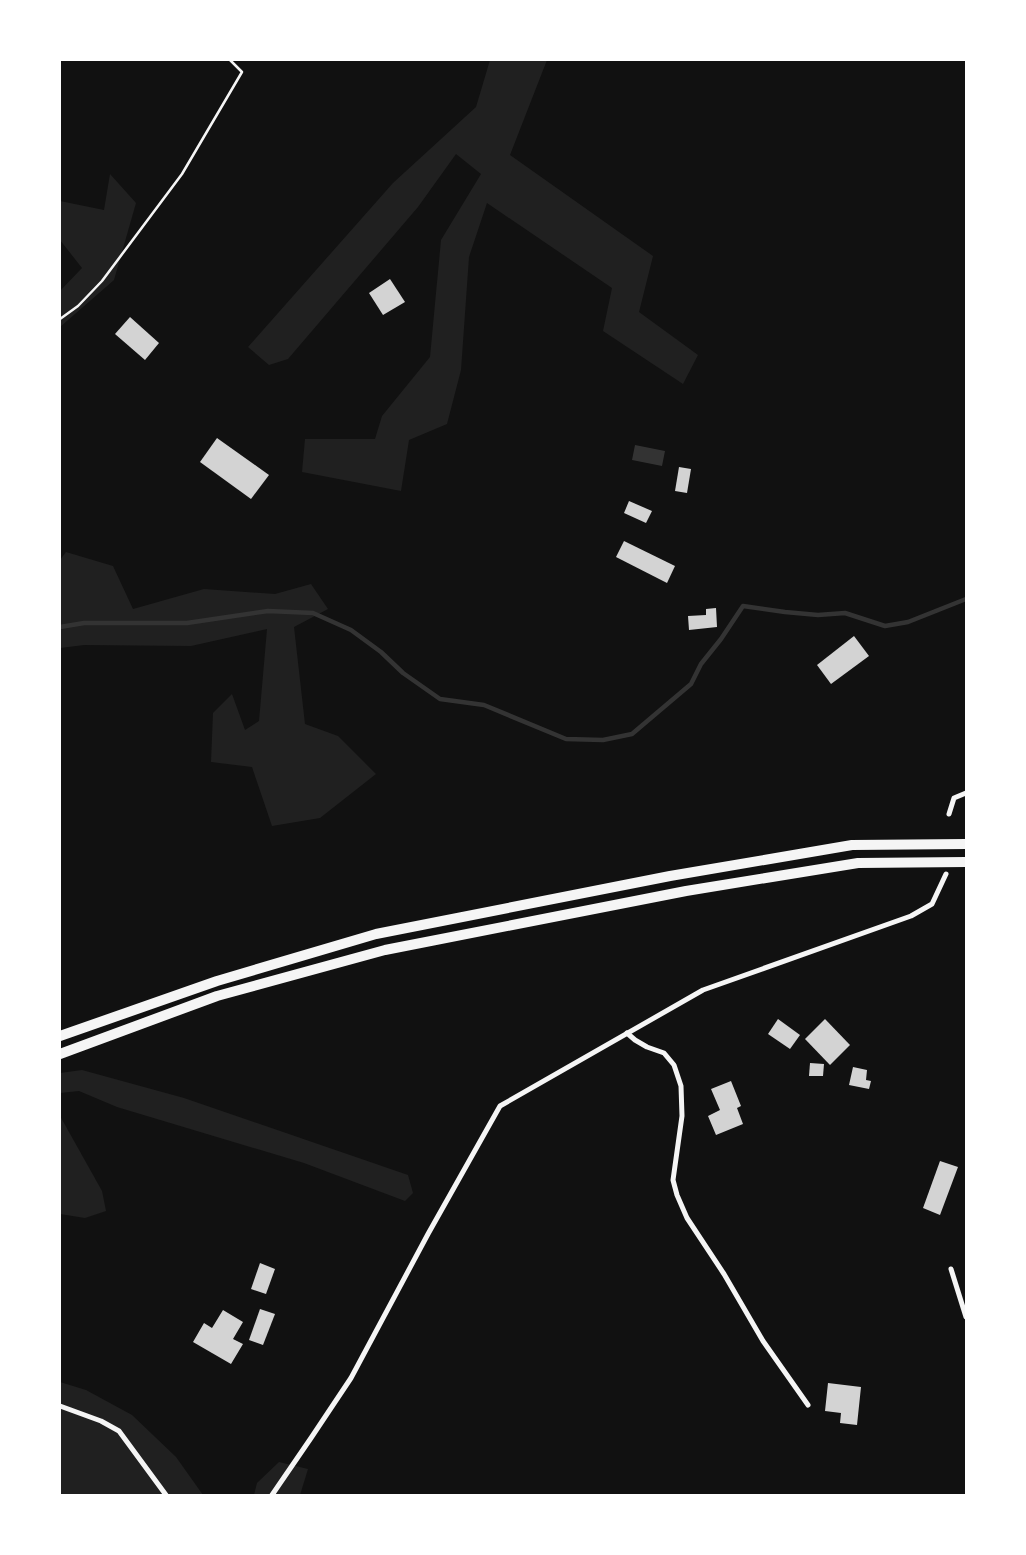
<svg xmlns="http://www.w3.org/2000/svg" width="1026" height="1555" font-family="Arial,sans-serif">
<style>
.green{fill:#202020}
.water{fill:#333}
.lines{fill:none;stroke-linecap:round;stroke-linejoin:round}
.stream{stroke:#333;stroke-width:4.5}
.building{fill:#d3d3d3}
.path{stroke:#f5f5f5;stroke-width:2.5}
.minor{stroke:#f5f5f5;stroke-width:5}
.trunk{stroke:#f5f5f5;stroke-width:10}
</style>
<rect width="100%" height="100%" fill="#111"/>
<g class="green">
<polygon points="490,60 547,60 510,155 653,256 639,312 698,355 683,384 603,331 612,288 487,203 469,257 461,370 447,424 409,440 401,491 302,472 305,439 375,439 382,416 430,357 441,240 481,174 456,154 418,207 288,359 269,365 248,347 393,183 476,107"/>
<polygon points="110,174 136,203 114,280 60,327 60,291 82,268 60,240 60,201 104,210"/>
<polygon points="66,552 113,566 133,609 204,589 275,594 311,584 328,609 294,627 305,724 338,736 376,774 320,818 272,826 252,767 211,762 213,713 232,694 245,730 259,721 267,629 191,646 84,645 60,648 60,560"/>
<polygon points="82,1070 184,1098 408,1175 413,1193 405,1201 304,1163 117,1107 79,1091 60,1093 60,1073"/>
<polygon points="60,1116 102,1191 106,1211 85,1218 60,1214"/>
<polygon points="60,1382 86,1390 132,1415 176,1457 203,1495 60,1495"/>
<polygon points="279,1462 308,1469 300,1495 254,1495 257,1483"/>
</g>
<polygon class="water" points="635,445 665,451 662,466 632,460"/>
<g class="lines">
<polyline class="stream" points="60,627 84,623 187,623 268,611 313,613 351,630 381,652 403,673 440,699 484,705 566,739 603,740 632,734 691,684 701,664 721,639 743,606 785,612 818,615 845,613 885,626 908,622 966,599"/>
</g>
<g class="building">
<polygon points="390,279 405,302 383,315 369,293"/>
<polygon points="130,317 159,343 145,360 115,334"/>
<polygon points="217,438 269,475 251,499 200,462"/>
<polygon points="679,467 691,469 687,493 675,491"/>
<polygon points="629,501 652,511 646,523 624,513"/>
<polygon points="624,541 675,566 667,583 616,557"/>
<polygon points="716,608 717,627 689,630 688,616 706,615 706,609"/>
<polygon points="854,636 869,656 831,684 817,665"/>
<polygon points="778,1019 800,1035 790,1049 768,1034"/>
<polygon points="825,1019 850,1045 830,1065 805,1039"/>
<polygon points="810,1063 824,1064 823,1076 809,1076"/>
<polygon points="853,1067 867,1070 866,1080 871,1081 869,1089 849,1085"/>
<polygon points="731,1081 741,1106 737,1108 743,1124 716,1135 708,1116 720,1110 711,1089"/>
<polygon points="940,1161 958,1167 940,1215 923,1208"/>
<polygon points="260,1263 275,1269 266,1294 251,1289"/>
<polygon points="260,1309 275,1314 263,1345 249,1340"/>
<polygon points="223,1310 243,1322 233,1339 243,1344 231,1364 193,1342 204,1323 212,1328"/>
<polygon points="828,1383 861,1387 857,1425 840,1423 841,1413 825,1411"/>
</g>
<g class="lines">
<polyline class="path" points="60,319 78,306 102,281 182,174 242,72 230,60"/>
<g class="minor">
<polyline points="949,814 954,798 966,793"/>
<polyline points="627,1033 635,1040 647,1047 664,1053 674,1065 681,1086 682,1116 673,1180 677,1195 687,1218 724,1274 763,1341 808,1405"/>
<polyline points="951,1269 966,1317"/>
<polyline points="60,1406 101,1421 119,1431 166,1495"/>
<polyline points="272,1495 311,1438 351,1378 428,1234 500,1106 703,990 911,916 932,904 946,874"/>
</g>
<g class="trunk">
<polyline points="60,1036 217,981 376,934 670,876 852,845 966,844"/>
<polyline points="60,1054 217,996 385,950 686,891 858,863 966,862"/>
</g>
</g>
<rect width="1026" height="1555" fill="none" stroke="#ffffff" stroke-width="122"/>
</svg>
